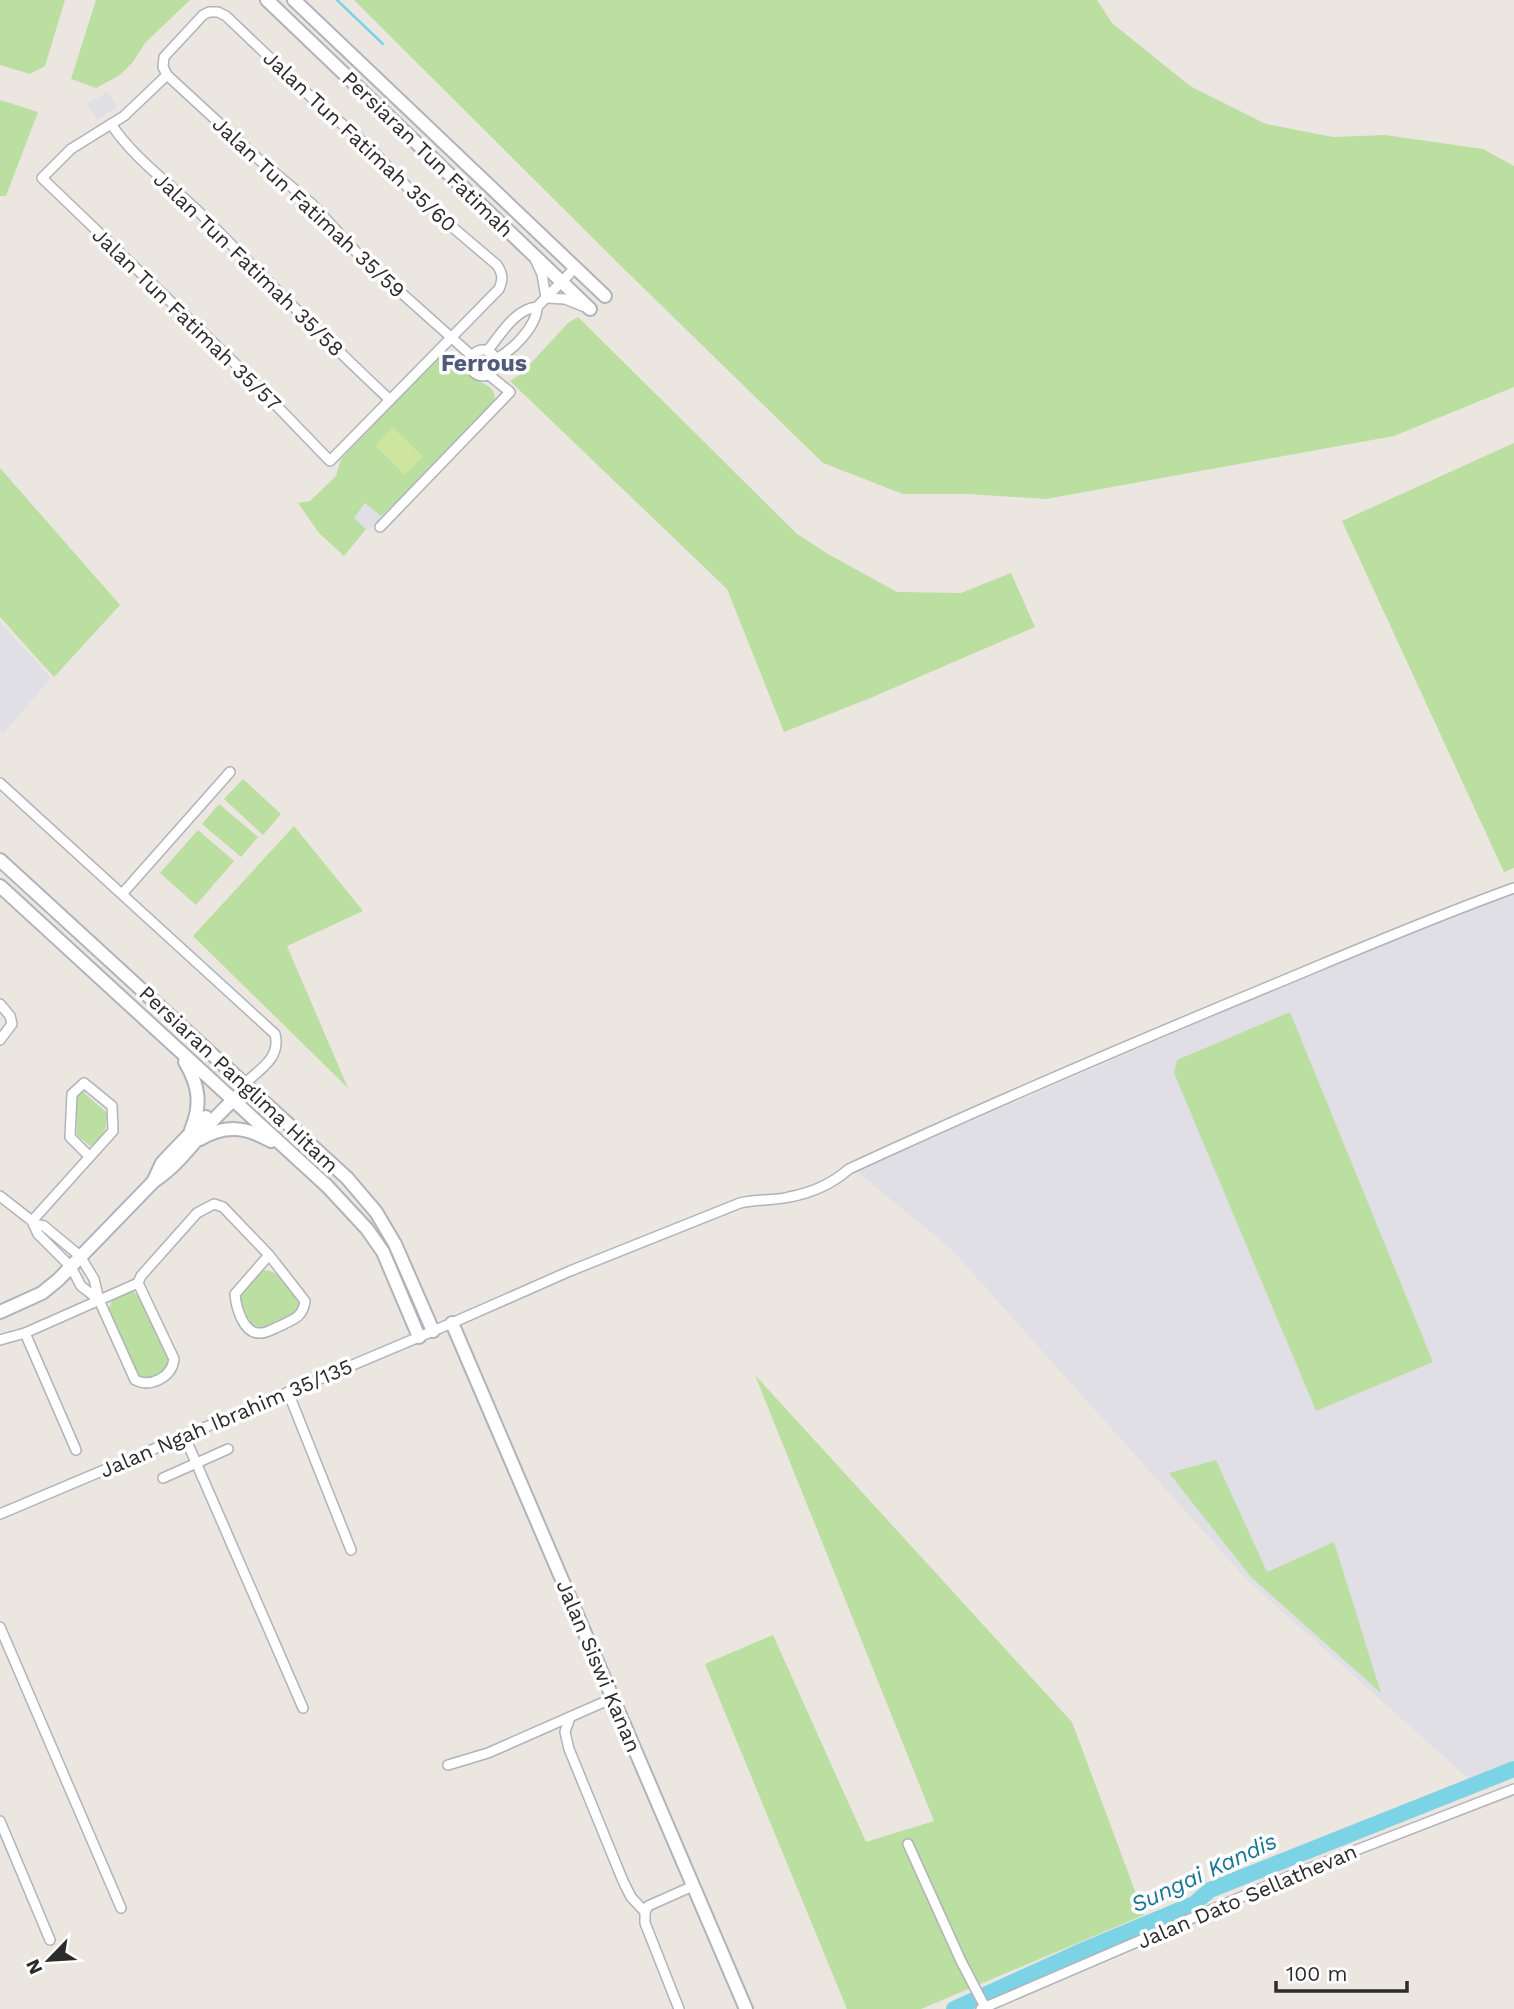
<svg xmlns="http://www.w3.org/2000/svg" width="1514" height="2009" font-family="'Work Sans',sans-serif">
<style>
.industrial{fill:#e1dfe6}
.green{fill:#bbdea1}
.pitch{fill:#cde59e}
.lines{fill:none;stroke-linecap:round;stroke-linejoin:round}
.stream{stroke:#7cd3e6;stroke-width:2.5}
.river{stroke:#7cd3e6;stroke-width:16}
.street-casing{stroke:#b0b3bb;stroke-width:12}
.secondary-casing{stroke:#b0b3bb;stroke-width:16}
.street{stroke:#fff;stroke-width:9}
.secondary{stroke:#fff;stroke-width:12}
.labels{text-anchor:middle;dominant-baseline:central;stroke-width:7;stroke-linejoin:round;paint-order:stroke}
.street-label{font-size:21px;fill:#2c2c2c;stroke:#fff}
.neighbourhood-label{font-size:23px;font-weight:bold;fill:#505b7a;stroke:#fff}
.water-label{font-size:23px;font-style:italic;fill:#187594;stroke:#fff}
</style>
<rect width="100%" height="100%" fill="#ece6e0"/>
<g class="industrial">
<polygon points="107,92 117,107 97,120 87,104"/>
<polygon points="366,503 381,516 369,531 353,518"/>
<polygon points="0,622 51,678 3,734 0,730"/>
<polygon points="1514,886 1514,1764 1472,1782 1245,1578 950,1248 856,1171"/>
</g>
<g class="green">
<polygon points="0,0 65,0 45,66 30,74 0,65"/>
<polygon points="96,0 190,0 145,43 133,62 120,75 96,88 71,79"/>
<polygon points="354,0 1097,0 1112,23 1190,86 1266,124 1333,137 1385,135 1483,149 1514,166 1514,387 1394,436 1046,499 968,494 903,494 823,463 619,264"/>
<polygon points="0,100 38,112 6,196 0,196"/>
<polygon points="578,317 797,534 828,554 897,592 961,593 1011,573 1035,627 868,699 784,732 727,589 510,381 521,374 568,323"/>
<path d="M447,351C466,357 461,365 471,375C480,385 498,384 494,403L396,505L394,504L381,516L365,503L354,518L366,529L344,556L319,533L298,503L310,501L336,476L341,459L440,355Z"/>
<polygon points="1514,443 1514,868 1504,872 1342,521"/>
<polygon points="0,468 120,605 54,677 0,617"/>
<polygon points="243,779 281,814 263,835 224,799"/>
<polygon points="219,804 258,837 241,857 202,824"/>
<polygon points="294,826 363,911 287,946 348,1088 193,936"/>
<polygon points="198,830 234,861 196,905 160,873"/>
<polygon points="1290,1012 1433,1362 1316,1411 1174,1073 1177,1060"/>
<path d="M82,1091L106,1112C107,1128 105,1138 90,1146L77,1135V1098Z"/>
<path d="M262,1270C280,1269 289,1289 299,1303L297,1311L262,1328L251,1325L239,1297L240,1292Z"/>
<path d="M126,1292H134L140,1298L169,1360C168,1374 149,1384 137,1375L109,1314C109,1300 114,1298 126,1292Z"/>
<polygon points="755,1375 1072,1722 1144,1915 921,2009 847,2009 705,1664 773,1635 866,1842 934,1821"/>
<polygon points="1216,1460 1267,1572 1334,1542 1381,1693 1251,1577 1169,1473"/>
</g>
<polygon class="pitch" points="392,427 423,456 405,475 375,446"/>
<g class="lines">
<polyline class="stream" points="337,0 383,44"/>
<polyline class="river" points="954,2009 1077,1953 1194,1904 1210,1890 1514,1769"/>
<g class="street-casing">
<g id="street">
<path d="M209,12H218L226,16L313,99L370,148L417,197L497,265C503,274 503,280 499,289L330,461L246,374L42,178L71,149L124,116L167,75L163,67L164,57L203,15Z"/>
<polyline points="167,75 256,157 312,204 360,256 472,356"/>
<path d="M111,124C135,160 172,185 202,215C264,278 326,340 390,400"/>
<polyline points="535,259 542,274 546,298 565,299 585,307"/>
<circle cx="483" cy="363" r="13"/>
<path d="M488,350C501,334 515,309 537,307L575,268"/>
<path d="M496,359C513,350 537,326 537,307"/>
<polyline points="380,527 510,392 489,375"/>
<path d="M0,783L275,1034C281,1057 261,1069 245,1083"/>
<polyline points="122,894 230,772"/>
<polyline points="0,1004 10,1016 12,1024 0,1040"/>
<polyline points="0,1196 32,1221 38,1234 71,1267 81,1286 99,1300"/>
<polyline points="32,1221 113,1131 112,1106 84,1083 72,1094 70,1137 89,1156"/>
<path d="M34,1224L44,1226L80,1256L94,1279L99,1300L135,1380C151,1388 172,1377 174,1359L138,1283"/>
<polyline points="25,1333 76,1450"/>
<path d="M0,1340L25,1333L138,1283L141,1276L197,1213L214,1204L223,1207L269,1255L305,1301C303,1317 294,1319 280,1326C274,1328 266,1334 259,1333C243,1333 236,1307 235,1294L269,1255"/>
<polyline points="288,1392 351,1550"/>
<polyline points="184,1435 303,1708"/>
<polyline points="163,1478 228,1449"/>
<path d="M0,1514L452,1323L570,1271L740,1203C757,1199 773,1201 789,1197C811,1193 833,1183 849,1169C992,1103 1137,1041 1282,981C1359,949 1436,916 1514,888"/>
<polyline points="0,1627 121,1908"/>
<polyline points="570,1717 565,1732 569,1749 623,1881 631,1897 645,1912"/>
<polyline points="448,1765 488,1753 613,1698"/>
<polyline points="0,1821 50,1940"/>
<polyline points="908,1844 961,1961 985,2007"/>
<polyline points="679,2009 645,1923 645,1912 648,1906 693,1886"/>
<polyline points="981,2009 1297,1873 1514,1789"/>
</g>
</g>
<g class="secondary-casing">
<g id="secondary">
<polyline points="267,0 590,309"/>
<polyline points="294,0 605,296"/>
<polyline points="0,860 347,1178 376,1212 395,1244 433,1331"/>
<polyline points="0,886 327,1186 367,1229 383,1252 419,1337"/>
<path d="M185,1062C199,1085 202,1105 191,1130"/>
<path d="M200,1139C226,1124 246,1127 271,1141"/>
<polyline points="154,1180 162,1163 206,1117"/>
<path d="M0,1312L42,1293L58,1280L154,1181C175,1167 189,1149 205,1130C217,1114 234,1100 248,1086"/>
<polyline points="452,1323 746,2009"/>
</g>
</g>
<use href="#street" class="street"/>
<use href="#secondary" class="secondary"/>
</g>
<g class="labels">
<g class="street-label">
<text transform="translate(360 141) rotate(43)">Jalan Tun Fatimah 35/60</text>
<text transform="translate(428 154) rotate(44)">Persiaran Tun Fatimah</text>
<text transform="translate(309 207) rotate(43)">Jalan Tun Fatimah 35/59</text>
<text transform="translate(249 264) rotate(44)">Jalan Tun Fatimah 35/58</text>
<text transform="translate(187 319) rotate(44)">Jalan Tun Fatimah 35/57</text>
<text transform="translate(239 1079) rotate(43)">Persiaran Panglima Hitam</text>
<text transform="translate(226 1418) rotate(-23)">Jalan Ngah Ibrahim 35/135</text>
<text transform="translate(599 1666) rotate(67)">Jalan Siswi Kanan</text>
<text transform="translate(1247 1896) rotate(-23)">Jalan Dato Sellathevan</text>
</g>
<g class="neighbourhood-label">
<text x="484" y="363">Ferrous</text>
</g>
<g class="water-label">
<text transform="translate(1204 1873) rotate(-25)">Sungai Kandis</text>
</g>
</g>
<g transform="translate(49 1960) rotate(245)" stroke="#ffffff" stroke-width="5" paint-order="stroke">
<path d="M0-5L12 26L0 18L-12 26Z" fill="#2c2c2c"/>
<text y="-10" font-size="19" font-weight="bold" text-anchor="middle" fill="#2c2c2c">N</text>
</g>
<path d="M1276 1981v10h131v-10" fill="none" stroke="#2c2c2c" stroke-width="3.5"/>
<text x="1286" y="1981" font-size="21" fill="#2c2c2c" stroke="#ffffff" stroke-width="5" paint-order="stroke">100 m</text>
</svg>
